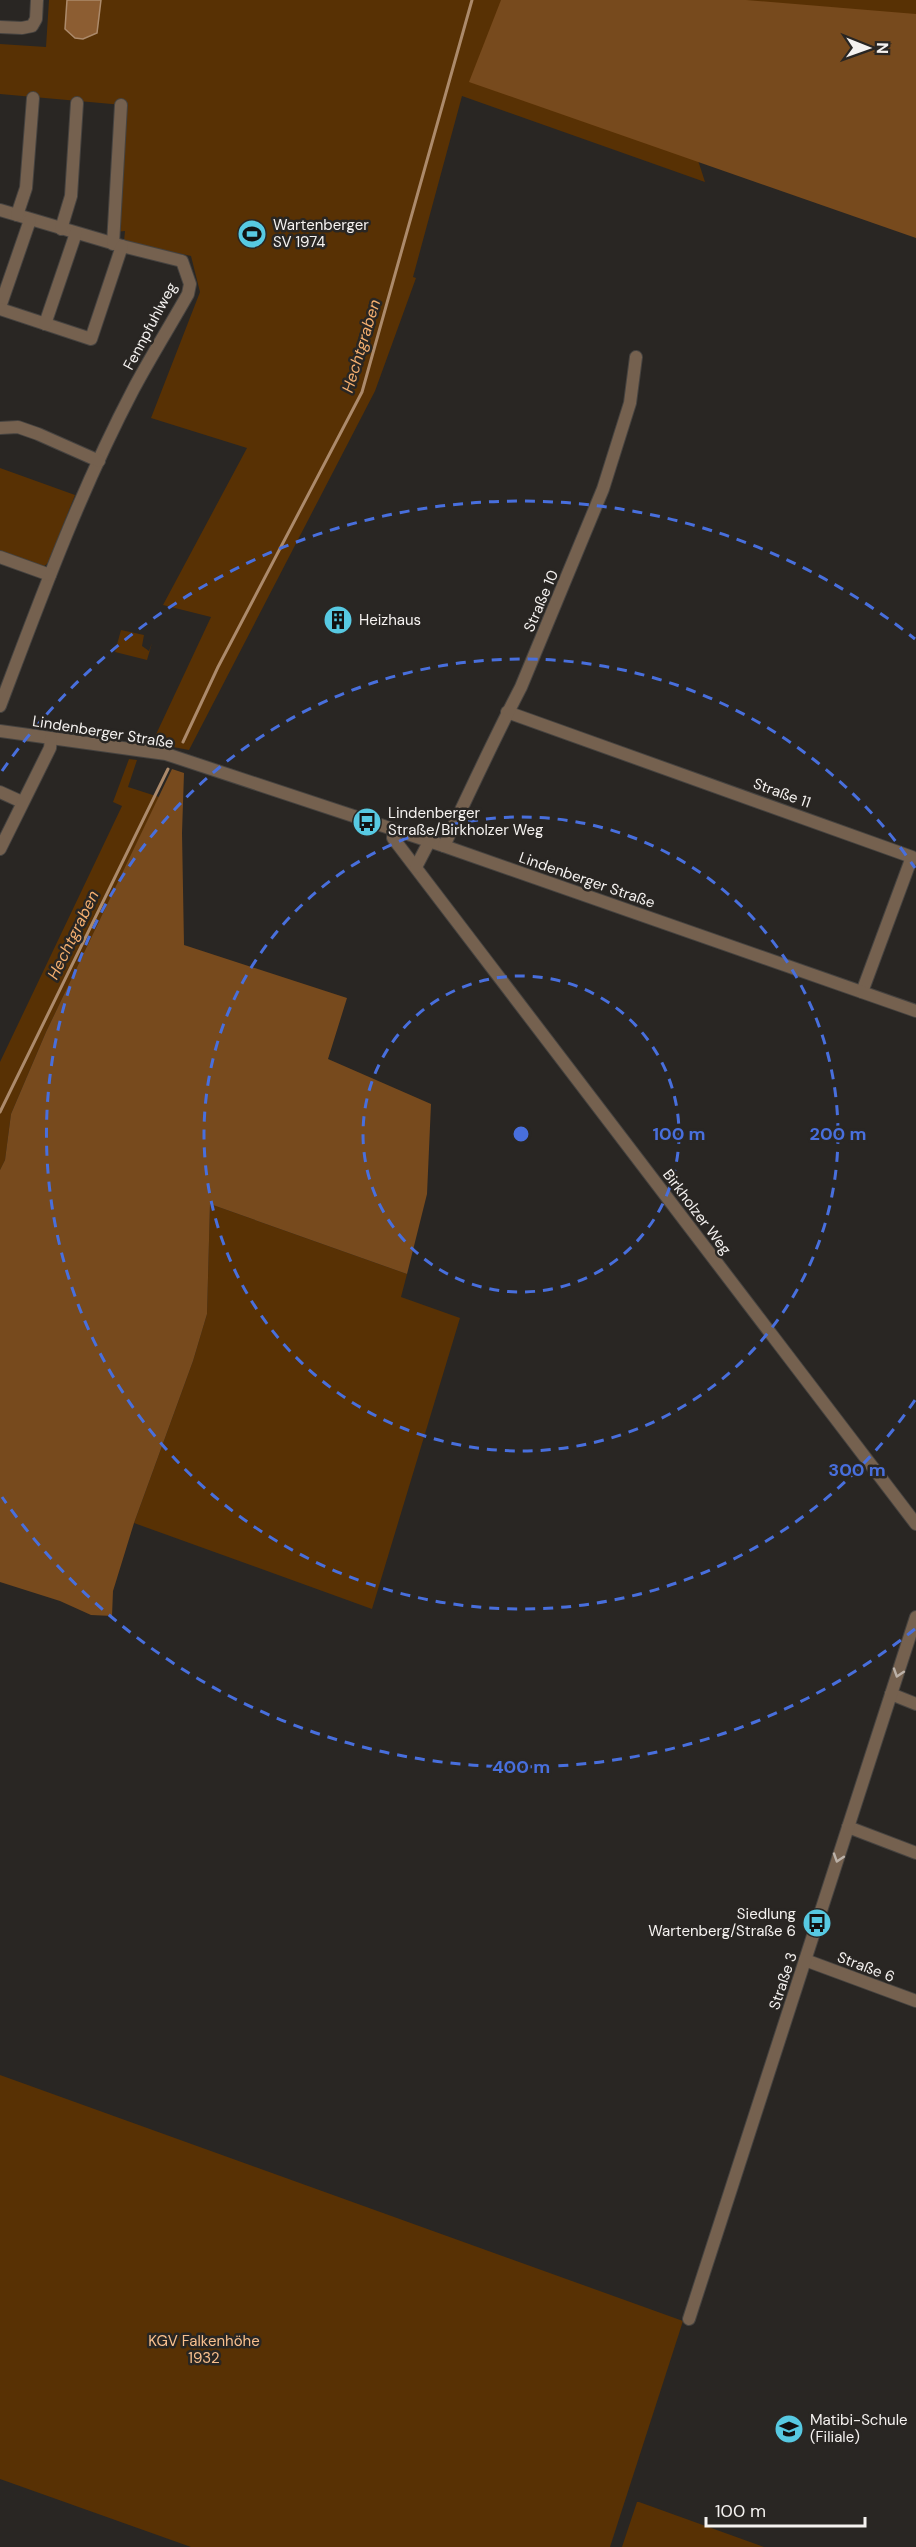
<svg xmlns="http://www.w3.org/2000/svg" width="916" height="2547" font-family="'DM Sans',sans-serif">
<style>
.green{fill:#583104}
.forest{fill:#774a1d}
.water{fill:#8c5d32;stroke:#ac8a6b;stroke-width:1.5}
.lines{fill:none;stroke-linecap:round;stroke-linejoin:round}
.stream{stroke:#ac8a6b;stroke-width:3}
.street-casing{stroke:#464340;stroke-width:14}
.street{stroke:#75614f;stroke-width:12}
.oneway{stroke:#bbb1a8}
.ring{fill:none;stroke:#486fdd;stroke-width:3;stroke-dasharray:10 8}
.labels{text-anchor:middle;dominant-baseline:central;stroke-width:5;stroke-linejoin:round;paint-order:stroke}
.poi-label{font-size:15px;fill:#f5f2f0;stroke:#292623;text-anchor:start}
.street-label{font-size:15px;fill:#f5f2f0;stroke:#292623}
.park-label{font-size:15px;fill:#f9c08e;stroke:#292623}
.water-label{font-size:16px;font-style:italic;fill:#f5af6f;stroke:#292623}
.centre{fill:#486fdd;stroke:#292623;stroke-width:3}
.ring-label{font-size:18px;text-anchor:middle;font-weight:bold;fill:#486fdd;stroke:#292623;stroke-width:5;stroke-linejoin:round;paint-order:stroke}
</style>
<rect width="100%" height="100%" fill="#292623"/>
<g class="green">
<polygon points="49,0 916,0 916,231 695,151 705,182 462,96 413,277 416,278 375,391 189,750 152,743 211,617 163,605 247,448 151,418 200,292 191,256 124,241 125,231 115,232 123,105 0,94 0,44 46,47"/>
<polygon points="0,468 75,495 48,563 43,567 0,551"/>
<polygon points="121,630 144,635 142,646 149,651 152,643 147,660 115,652"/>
<polygon points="129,759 137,760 128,787 159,797 46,1032 11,1114 5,1160 0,1170 0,1062 122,806 113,802"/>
<polygon points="210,1204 407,1274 401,1297 460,1318 372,1609 134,1523 193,1361 207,1314"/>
<polygon points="0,2075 683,2321 610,2547 191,2547 0,2479"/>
<polygon points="637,2502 639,2502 764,2547 622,2547"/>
</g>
<g class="forest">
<polygon points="501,0 746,0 916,14 916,238 469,82"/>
<polygon points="172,769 184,773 182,833 184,945 347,998 328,1059 431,1104 427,1194 407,1274 210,1204 207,1314 193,1361 134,1523 113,1591 112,1616 91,1615 60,1601 0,1582 0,1170 5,1160 11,1114 46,1032"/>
</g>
<polygon class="water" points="67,0 101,0 97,33 83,39 75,38 65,29"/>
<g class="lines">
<g class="stream">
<polyline points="183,742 218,667 362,392 472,0"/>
<polyline points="0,1112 168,769"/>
</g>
<g class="street-casing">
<g id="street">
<polyline points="0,27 22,28 32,26 36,19 37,0"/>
<path d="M0,210L122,246L182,261L190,284L188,294C170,326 150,358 133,390C80,491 40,600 0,706"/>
<polyline points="17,215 26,188 33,98"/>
<polyline points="61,229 71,196 77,103"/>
<polyline points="113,244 121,105"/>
<polyline points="0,307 30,220"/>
<polyline points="0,309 91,339 122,246"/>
<polyline points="45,324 76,233"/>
<polyline points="0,428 18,427 38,434 99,461"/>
<polyline points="0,557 50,575"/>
<polyline points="507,712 912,857 862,992"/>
<polyline points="0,731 166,754 444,846 916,1011"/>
<polyline points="0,792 22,802"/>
<polyline points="395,831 393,838 916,1524"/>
<path d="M444,846C469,793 494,739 521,687L603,489L630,403L636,357"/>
<polyline points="0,849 50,748 51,739"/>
<polyline points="416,867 429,842"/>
<polyline points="891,1694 916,1704"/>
<polyline points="848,1827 916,1853"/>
<polyline points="805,1960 916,2001"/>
<polyline points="689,2319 916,1617"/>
</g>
</g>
<use href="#street" class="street"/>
</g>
<defs><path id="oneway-chevron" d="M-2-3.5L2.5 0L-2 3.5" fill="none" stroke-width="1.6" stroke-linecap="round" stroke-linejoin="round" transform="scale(1.5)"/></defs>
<g class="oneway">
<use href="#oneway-chevron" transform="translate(898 1673) rotate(108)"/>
<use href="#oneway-chevron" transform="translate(838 1858) rotate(108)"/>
</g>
<g class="ring">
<circle cx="521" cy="1134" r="158"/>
<circle cx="521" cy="1134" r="317"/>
<path d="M915 1400A475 475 0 1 1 915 868"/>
<path d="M915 1629A633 633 0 0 1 2 1497M2 771A633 633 0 0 1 915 639"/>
</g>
<defs>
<g id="stadium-disc" transform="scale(1.5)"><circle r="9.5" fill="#57c9e2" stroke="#292623"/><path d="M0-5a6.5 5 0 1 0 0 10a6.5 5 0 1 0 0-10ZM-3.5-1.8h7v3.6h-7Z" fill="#111"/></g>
<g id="building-disc" transform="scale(1.5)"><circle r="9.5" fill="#57c9e2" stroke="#292623"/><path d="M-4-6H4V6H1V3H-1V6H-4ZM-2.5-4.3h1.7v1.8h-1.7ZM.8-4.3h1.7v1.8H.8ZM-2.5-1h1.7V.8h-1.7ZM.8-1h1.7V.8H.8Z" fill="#111"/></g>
<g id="bus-disc" transform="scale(1.5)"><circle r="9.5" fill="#57c9e2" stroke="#292623"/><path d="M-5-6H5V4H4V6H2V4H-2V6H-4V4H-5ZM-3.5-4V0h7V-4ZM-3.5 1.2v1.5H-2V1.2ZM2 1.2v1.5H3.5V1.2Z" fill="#111"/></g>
<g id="school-disc" transform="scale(1.5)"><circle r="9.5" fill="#57c9e2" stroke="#292623"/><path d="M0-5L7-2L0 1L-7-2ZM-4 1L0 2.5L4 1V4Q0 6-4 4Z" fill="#111"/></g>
</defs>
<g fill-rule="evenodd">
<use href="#stadium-disc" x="252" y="234"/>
<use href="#building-disc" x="338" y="620"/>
<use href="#bus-disc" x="367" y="822"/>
<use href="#bus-disc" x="817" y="1923"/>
<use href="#school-disc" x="789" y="2429"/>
</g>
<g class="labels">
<g class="poi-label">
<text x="273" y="225">Wartenberger<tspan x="273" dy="17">SV 1974</tspan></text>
<text x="359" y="620">Heizhaus</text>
<text x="388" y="813">Lindenberger<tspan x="388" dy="17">Straße/Birkholzer Weg</tspan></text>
<text x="796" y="1914" text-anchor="end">Siedlung<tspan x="796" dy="17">Wartenberg/Straße 6</tspan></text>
<text x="810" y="2420">Matibi-Schule<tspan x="810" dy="17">(Filiale)</tspan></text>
</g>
<g class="street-label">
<text transform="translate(150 326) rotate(-62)">Fennpfuhlweg</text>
<text transform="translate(541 601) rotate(-67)">Straße 10</text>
<text transform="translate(103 732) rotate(9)">Lindenberger Straße</text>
<text transform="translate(782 793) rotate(20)">Straße 11</text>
<text transform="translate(587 880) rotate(19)">Lindenberger Straße</text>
<text transform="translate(697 1212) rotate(53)">Birkholzer Weg</text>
<text transform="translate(866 1967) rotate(21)">Straße 6</text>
<text transform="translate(783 1981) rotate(-72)">Straße 3</text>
</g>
<g class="park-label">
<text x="204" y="2341">KGV Falkenhöhe<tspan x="204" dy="17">1932</tspan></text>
</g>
<g class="water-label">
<text transform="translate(361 346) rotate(-73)">Hechtgraben</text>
<text transform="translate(73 935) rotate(-64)">Hechtgraben</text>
</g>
</g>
<circle cx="521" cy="1134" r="9" class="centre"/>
<g class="ring-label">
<text x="679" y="1140">100 m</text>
<text x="838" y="1140">200 m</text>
<text x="857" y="1476">300 m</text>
<text x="521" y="1773">400 m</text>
</g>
<g transform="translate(868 48) rotate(91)" stroke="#292623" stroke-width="4.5" paint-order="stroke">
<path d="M0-4.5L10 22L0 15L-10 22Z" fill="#f5f2f0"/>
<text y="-9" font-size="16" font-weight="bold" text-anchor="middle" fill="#f5f2f0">N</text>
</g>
<path d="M706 2517v9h159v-9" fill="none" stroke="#f5f2f0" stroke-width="3"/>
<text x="715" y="2517" font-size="18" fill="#f5f2f0" stroke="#292623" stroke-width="4.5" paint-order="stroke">100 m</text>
</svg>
